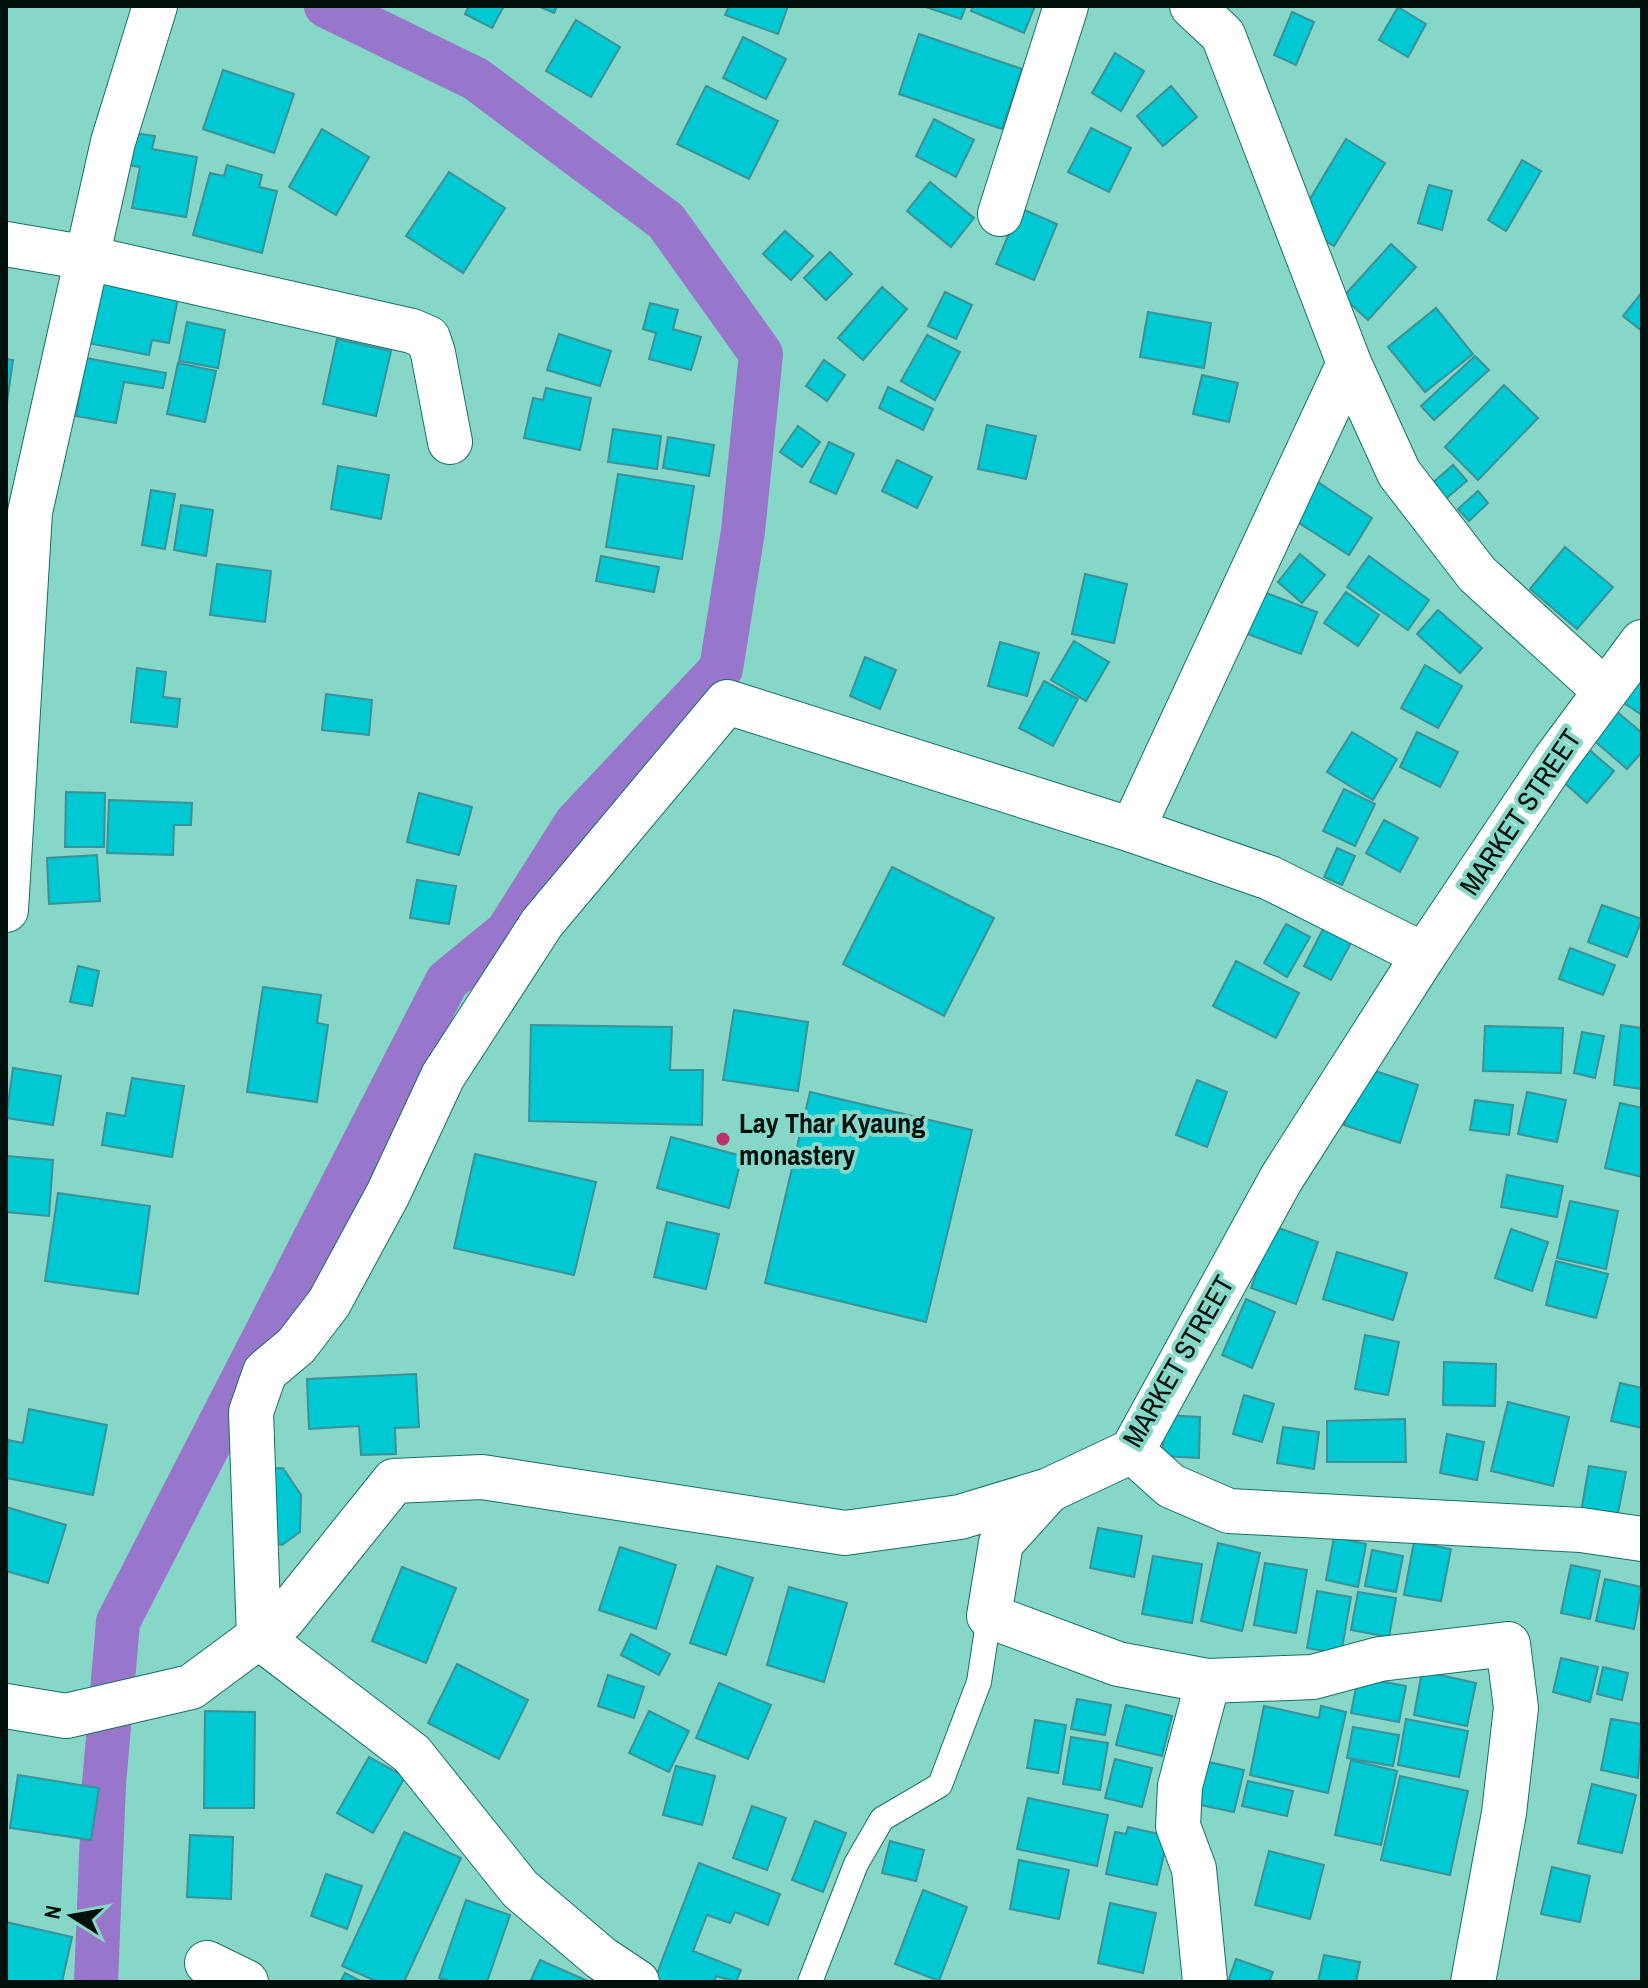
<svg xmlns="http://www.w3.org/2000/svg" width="1648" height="1988" font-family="'Archivo Narrow',sans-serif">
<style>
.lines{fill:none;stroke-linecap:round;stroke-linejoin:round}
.canal{stroke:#9876cc;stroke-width:44}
.building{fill:#00c9d3;stroke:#3b9197;stroke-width:2}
.lane-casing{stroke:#177064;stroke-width:26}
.street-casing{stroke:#177064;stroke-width:46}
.lane{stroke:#fff;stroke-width:24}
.street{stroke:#fff;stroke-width:44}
.poi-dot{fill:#bd326a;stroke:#86d7c8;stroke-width:3}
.labels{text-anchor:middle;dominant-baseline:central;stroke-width:8;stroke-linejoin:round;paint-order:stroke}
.street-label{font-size:28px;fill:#00100d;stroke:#86d7c8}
.poi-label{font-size:28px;font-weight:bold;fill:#00100d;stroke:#86d7c8;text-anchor:start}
</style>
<rect width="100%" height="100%" fill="#86d7c8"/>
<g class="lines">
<polyline class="canal" points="96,1982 104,1784 118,1622 447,981 507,932 576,823 721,669 743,531 761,354 666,221 476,79 326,6"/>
</g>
<g class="building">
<polygon points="469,6 504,6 492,28 465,14"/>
<polygon points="538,6 557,6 554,13"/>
<polygon points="729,6 788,6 778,34 725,15"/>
<polygon points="923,6 966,6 961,19"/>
<polygon points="973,6 1035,6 1024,33 971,11"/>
<polygon points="1398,7 1426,24 1408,57 1379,40"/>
<polygon points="1292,12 1314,22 1296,65 1274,55"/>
<polygon points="576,20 620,47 591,97 546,71"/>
<polygon points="919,34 1022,69 1002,129 899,94"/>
<polygon points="743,37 786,59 766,99 723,78"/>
<polygon points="1115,53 1144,71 1121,111 1092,93"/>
<polygon points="223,70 294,94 274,153 203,129"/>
<polygon points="706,86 778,121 749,179 677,144"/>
<polygon points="1171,86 1197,117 1163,146 1137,116"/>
<polygon points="934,119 974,140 956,177 916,156"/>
<polygon points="1091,128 1131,148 1109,192 1068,172"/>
<polygon points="322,129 369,157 336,215 289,187"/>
<polygon points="128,132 155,136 152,149 197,157 186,217 132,208 140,167 122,164"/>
<polygon points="1346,139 1385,163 1334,246 1296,222"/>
<polygon points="1522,160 1541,171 1506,231 1488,220"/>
<polygon points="227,165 262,175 259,187 277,191 262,253 193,235 210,173 224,176"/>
<polygon points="449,172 505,208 463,273 406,236"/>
<polygon points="930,182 974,218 951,247 907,211"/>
<polygon points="1429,185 1452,191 1442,230 1418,223"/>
<polygon points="1020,208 1057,224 1034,280 996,264"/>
<polygon points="785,231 813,256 791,280 763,254"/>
<polygon points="1391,244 1416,267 1368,320 1343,297"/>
<polygon points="830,252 852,274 826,300 804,278"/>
<polygon points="98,272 180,288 169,343 152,340 149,355 83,342"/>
<polygon points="882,287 907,309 863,360 838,338"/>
<polygon points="945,292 972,305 956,339 928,326"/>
<polygon points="1642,292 1642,331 1623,316"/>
<polygon points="650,303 678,310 673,329 701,337 691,370 649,359 656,333 643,329"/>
<polygon points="1436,308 1473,354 1425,392 1388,347"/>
<polygon points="1148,312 1211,323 1204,368 1140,357"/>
<polygon points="187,322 225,330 218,368 179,361"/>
<polygon points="559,334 611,351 600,386 547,370"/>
<polygon points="927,335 960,352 935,400 901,381"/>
<polygon points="337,339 391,351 376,416 323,404"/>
<polygon points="1475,356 1489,370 1434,420 1421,406"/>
<polygon points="86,358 166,373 163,388 124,382 116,423 76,416"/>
<polygon points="6,359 13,360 6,409"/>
<polygon points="824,360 845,375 827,401 806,386"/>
<polygon points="178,363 216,371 205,422 167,414"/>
<polygon points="1202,375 1238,383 1229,422 1193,414"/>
<polygon points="1504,385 1538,418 1478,480 1445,447"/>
<polygon points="888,387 933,409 923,430 879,408"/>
<polygon points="546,388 591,398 580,450 524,438 533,398 543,400"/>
<polygon points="987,425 1036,436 1026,479 978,469"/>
<polygon points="798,426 820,442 802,467 780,452"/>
<polygon points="613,429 661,436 657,469 608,462"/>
<polygon points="668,437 714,445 709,476 663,468"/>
<polygon points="829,442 854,454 836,494 810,482"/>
<polygon points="897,460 932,477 917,508 882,491"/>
<polygon points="1453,465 1467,481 1443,501 1430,485"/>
<polygon points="338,466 389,475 381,519 331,509"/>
<polygon points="618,474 694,486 682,559 606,547"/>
<polygon points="1309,476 1372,518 1349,555 1285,514"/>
<polygon points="151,490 175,494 165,549 142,545"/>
<polygon points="1478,491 1488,503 1469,521 1458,509"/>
<polygon points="181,505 213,510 206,556 174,550"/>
<polygon points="1565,547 1613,587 1577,629 1530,589"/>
<polygon points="1300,554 1325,575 1302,603 1278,582"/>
<polygon points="601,556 659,567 654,592 596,581"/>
<polygon points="1369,556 1429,600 1408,630 1347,587"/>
<polygon points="217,564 271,571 265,622 210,615"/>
<polygon points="1085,574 1127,584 1114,643 1072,634"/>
<polygon points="1253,588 1317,612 1301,654 1237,630"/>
<polygon points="1346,592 1379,615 1358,646 1324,623"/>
<polygon points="1438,610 1482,648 1460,673 1417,634"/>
<polygon points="1074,641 1109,662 1086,701 1051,680"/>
<polygon points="1000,642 1039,653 1027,696 988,686"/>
<polygon points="865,657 896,670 880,709 850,696"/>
<polygon points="1425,665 1462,686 1438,728 1401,708"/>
<polygon points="137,668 166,672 163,697 180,699 177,727 131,722"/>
<polygon points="1642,671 1642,715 1622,702"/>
<polygon points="1044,681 1078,699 1053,746 1019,728"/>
<polygon points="326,694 372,700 369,735 322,730"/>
<polygon points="1615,710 1642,733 1642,752 1627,769 1591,738"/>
<polygon points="1352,732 1397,759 1373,800 1327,772"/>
<polygon points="1417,732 1458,752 1440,787 1400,767"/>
<polygon points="1586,747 1614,771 1587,803 1559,778"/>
<polygon points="1344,789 1375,804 1355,846 1323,831"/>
<polygon points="66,792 105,793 104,847 65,847"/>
<polygon points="419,793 472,807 459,855 407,842"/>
<polygon points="109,800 192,803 191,825 174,825 173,855 107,853"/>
<polygon points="1384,820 1418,838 1400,872 1366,853"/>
<polygon points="1337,848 1355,856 1342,885 1324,877"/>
<polygon points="97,855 100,901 49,904 47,858"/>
<polygon points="892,867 994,918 944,1016 843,964"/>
<polygon points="417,880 456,886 449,924 410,918"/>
<polygon points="1602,905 1642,919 1627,957 1588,942"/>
<polygon points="1286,924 1310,937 1287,977 1264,963"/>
<polygon points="1324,927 1352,941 1331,980 1304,966"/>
<polygon points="1570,948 1615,965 1603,995 1559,979"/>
<polygon points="1236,961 1299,993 1276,1038 1213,1006"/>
<polygon points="78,966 99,971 92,1006 70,1002"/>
<polygon points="263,987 321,995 317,1023 328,1025 317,1102 247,1092"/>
<polygon points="734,1010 808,1022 798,1091 723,1080"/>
<polygon points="531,1025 672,1027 670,1070 703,1070 702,1125 529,1121"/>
<polygon points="1621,1025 1642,1028 1642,1089 1614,1085"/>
<polygon points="1485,1026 1563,1028 1561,1073 1483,1071"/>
<polygon points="1582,1032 1604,1036 1595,1078 1574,1073"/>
<polygon points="1363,1067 1418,1085 1400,1143 1344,1125"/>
<polygon points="13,1068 61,1076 53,1125 6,1118"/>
<polygon points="132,1078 184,1086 172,1157 102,1145 107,1113 125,1116"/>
<polygon points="1197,1080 1227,1092 1207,1147 1176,1135"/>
<polygon points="810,1092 972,1130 926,1322 765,1283"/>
<polygon points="1527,1092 1566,1100 1557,1142 1518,1134"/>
<polygon points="1475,1100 1513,1105 1509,1135 1470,1130"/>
<polygon points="1620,1103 1642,1108 1642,1177 1605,1168"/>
<polygon points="671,1137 742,1156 729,1208 657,1188"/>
<polygon points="475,1154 596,1182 574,1275 454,1248"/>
<polygon points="6,1156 53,1160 49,1216 6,1212"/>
<polygon points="1507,1175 1563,1186 1557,1217 1501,1207"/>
<polygon points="58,1193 150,1206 138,1294 45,1281"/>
<polygon points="1570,1201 1618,1211 1606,1269 1557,1258"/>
<polygon points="667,1222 719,1234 706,1289 654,1277"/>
<polygon points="1273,1226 1318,1242 1296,1304 1251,1288"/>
<polygon points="1511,1229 1548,1242 1532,1291 1495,1278"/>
<polygon points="1337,1252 1407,1273 1393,1320 1323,1299"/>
<polygon points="1556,1261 1608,1274 1596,1318 1546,1305"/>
<polygon points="1246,1299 1275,1312 1252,1368 1222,1355"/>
<polygon points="1365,1335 1399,1342 1388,1395 1355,1389"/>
<polygon points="1444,1362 1496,1364 1495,1406 1443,1405"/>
<polygon points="416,1374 419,1427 395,1428 396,1454 361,1455 359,1426 309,1429 307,1379"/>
<polygon points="1620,1383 1642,1388 1642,1428 1611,1421"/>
<polygon points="1244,1395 1274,1404 1262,1442 1233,1434"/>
<polygon points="1508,1402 1569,1417 1553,1486 1491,1471"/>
<polygon points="29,1409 107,1425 93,1495 6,1478 8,1440 23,1443"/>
<polygon points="1165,1415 1200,1417 1199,1458 1162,1456"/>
<polygon points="1405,1419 1406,1462 1327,1462 1327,1421"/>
<polygon points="1283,1427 1319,1432 1314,1469 1277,1463"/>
<polygon points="1447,1434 1484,1442 1477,1480 1440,1473"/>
<polygon points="1589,1466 1626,1472 1617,1518 1581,1512"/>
<polygon points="283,1468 301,1495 300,1532 282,1545 260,1540 259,1469"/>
<polygon points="6,1507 66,1525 48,1583 6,1571"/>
<polygon points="1098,1528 1142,1536 1134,1577 1090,1568"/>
<polygon points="1334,1537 1366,1544 1358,1587 1326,1580"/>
<polygon points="1414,1542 1451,1549 1441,1601 1404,1595"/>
<polygon points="1218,1543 1260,1553 1242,1631 1201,1621"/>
<polygon points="620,1547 676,1565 656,1629 599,1610"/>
<polygon points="1372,1550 1403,1556 1396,1592 1365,1586"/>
<polygon points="1153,1556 1202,1564 1192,1623 1142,1614"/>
<polygon points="1265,1563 1307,1570 1296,1633 1254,1625"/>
<polygon points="1571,1565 1600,1571 1590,1619 1561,1613"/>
<polygon points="717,1566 753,1578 726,1655 690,1643"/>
<polygon points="402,1567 456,1588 426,1663 372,1641"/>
<polygon points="1605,1579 1642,1587 1634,1629 1596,1621"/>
<polygon points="789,1587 847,1603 824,1682 767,1665"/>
<polygon points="1317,1591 1351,1597 1341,1654 1307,1648"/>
<polygon points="1358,1592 1396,1598 1389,1637 1351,1630"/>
<polygon points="631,1634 670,1654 659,1675 621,1655"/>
<polygon points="1561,1658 1598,1667 1590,1702 1553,1692"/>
<polygon points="457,1664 528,1700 499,1759 428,1723"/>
<polygon points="1603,1667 1628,1673 1622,1700 1597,1694"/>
<polygon points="1422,1671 1476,1683 1467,1726 1414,1715"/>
<polygon points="608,1675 644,1687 634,1718 598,1706"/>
<polygon points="1358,1677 1406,1686 1399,1722 1351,1713"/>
<polygon points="719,1683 771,1705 748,1759 696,1738"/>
<polygon points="1077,1699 1111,1705 1105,1735 1071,1729"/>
<polygon points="1126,1705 1172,1716 1162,1756 1116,1745"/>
<polygon points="1264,1706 1319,1718 1321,1706 1346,1712 1328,1793 1250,1775"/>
<polygon points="205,1711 255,1712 254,1808 204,1808"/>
<polygon points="649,1711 689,1731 669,1772 629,1753"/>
<polygon points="1406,1719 1468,1731 1459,1777 1398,1765"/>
<polygon points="1611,1719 1642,1724 1638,1778 1601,1770"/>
<polygon points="1035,1720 1066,1725 1058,1773 1027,1768"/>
<polygon points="1353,1727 1399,1735 1393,1766 1347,1758"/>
<polygon points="1071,1737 1108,1743 1100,1790 1063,1784"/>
<polygon points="369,1757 405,1777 373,1833 337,1813"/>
<polygon points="1115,1759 1152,1768 1142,1807 1105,1798"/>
<polygon points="1196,1759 1244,1770 1234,1812 1186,1802"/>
<polygon points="1351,1760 1397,1771 1381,1845 1335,1835"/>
<polygon points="676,1766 715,1776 702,1825 663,1815"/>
<polygon points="18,1775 99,1788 91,1840 10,1828"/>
<polygon points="1400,1776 1468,1791 1450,1875 1381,1860"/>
<polygon points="1248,1781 1293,1791 1287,1816 1242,1806"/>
<polygon points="1592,1784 1636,1795 1622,1853 1578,1843"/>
<polygon points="1028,1798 1108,1815 1097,1866 1017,1849"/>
<polygon points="752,1806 786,1818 767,1870 733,1858"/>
<polygon points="815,1821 846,1833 823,1892 792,1880"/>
<polygon points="1128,1827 1168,1836 1157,1885 1106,1874 1115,1832 1126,1834"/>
<polygon points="404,1832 461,1858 404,1982 378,1982 342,1966"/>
<polygon points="190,1835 233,1837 231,1899 187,1897"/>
<polygon points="890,1841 924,1850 916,1881 882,1873"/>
<polygon points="1269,1851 1324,1865 1310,1919 1255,1905"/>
<polygon points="1019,1860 1069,1870 1059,1919 1010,1909"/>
<polygon points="699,1863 780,1894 768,1925 735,1912 730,1923 707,1915 693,1951 741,1970 736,1982 716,1976 714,1982 664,1982 655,1979"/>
<polygon points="1552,1867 1590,1876 1580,1922 1541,1914"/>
<polygon points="326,1874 362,1886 347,1929 311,1916"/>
<polygon points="923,1890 967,1907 939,1981 895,1964"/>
<polygon points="466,1900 510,1915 487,1982 451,1982 439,1978"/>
<polygon points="1110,1903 1156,1913 1143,1973 1098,1963"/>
<polygon points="6,1922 72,1937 62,1982 6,1982"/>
<polygon points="1324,1955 1360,1962 1356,1982 1318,1982"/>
<polygon points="1236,1959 1273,1972 1269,1982 1228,1982"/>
<polygon points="540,1960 590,1982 530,1982"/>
<polygon points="345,1973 362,1982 340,1982"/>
</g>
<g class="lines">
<g class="lane-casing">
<polyline id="lane" points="810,1982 856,1864 882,1819 940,1785 979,1682 989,1616"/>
</g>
<g class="street-casing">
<g id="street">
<polyline points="1192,6 1223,35 1349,363 1399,473 1477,574 1604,690"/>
<polyline points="1000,214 1066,6"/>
<polyline points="6,244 88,258 412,331 428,338 433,353 450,442"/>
<polyline points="1349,363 1132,830 1270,878 1424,955"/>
<polyline points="6,910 30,512 113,142 155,6"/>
<polyline points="1132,1451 1171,1486 1229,1511 1581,1530 1642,1539"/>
<polyline points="1049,1490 1001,1543 989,1616 1118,1664 1208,1681 1313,1677 1380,1659 1508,1644 1516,1708 1504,1813 1473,1982"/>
<polyline points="6,1706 66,1716 191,1687 283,1619 394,1481 482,1477 845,1533 960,1517 1049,1490 1132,1451 1281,1179 1424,955 1554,761 1642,642"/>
<polyline points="207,1963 246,1982"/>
<polyline points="637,1982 601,1958 520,1889 412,1754 259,1637 251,1412 265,1372 296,1346 329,1303 388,1194 443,1076 542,923 727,702 1132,830"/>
<polyline points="1205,1982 1194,1869 1178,1826 1180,1786 1208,1681"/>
</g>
</g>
<use href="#lane" class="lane"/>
<use href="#street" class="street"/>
</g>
<circle class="poi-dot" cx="723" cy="1139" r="8"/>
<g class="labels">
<g class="street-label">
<text transform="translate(1520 812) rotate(-56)">MARKET STREET</text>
<text transform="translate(1178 1361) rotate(-60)">MARKET STREET</text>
</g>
<g class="poi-label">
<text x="739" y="1123">Lay Thar Kyaung<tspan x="739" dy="32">monastery</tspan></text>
</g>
</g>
<rect width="1648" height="1988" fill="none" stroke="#00100d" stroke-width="16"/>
<g transform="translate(72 1916) rotate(281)" stroke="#86d7c8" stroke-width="6" paint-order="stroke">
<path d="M0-6L14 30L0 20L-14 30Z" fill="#00100d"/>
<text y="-12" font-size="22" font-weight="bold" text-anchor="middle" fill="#00100d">N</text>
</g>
</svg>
